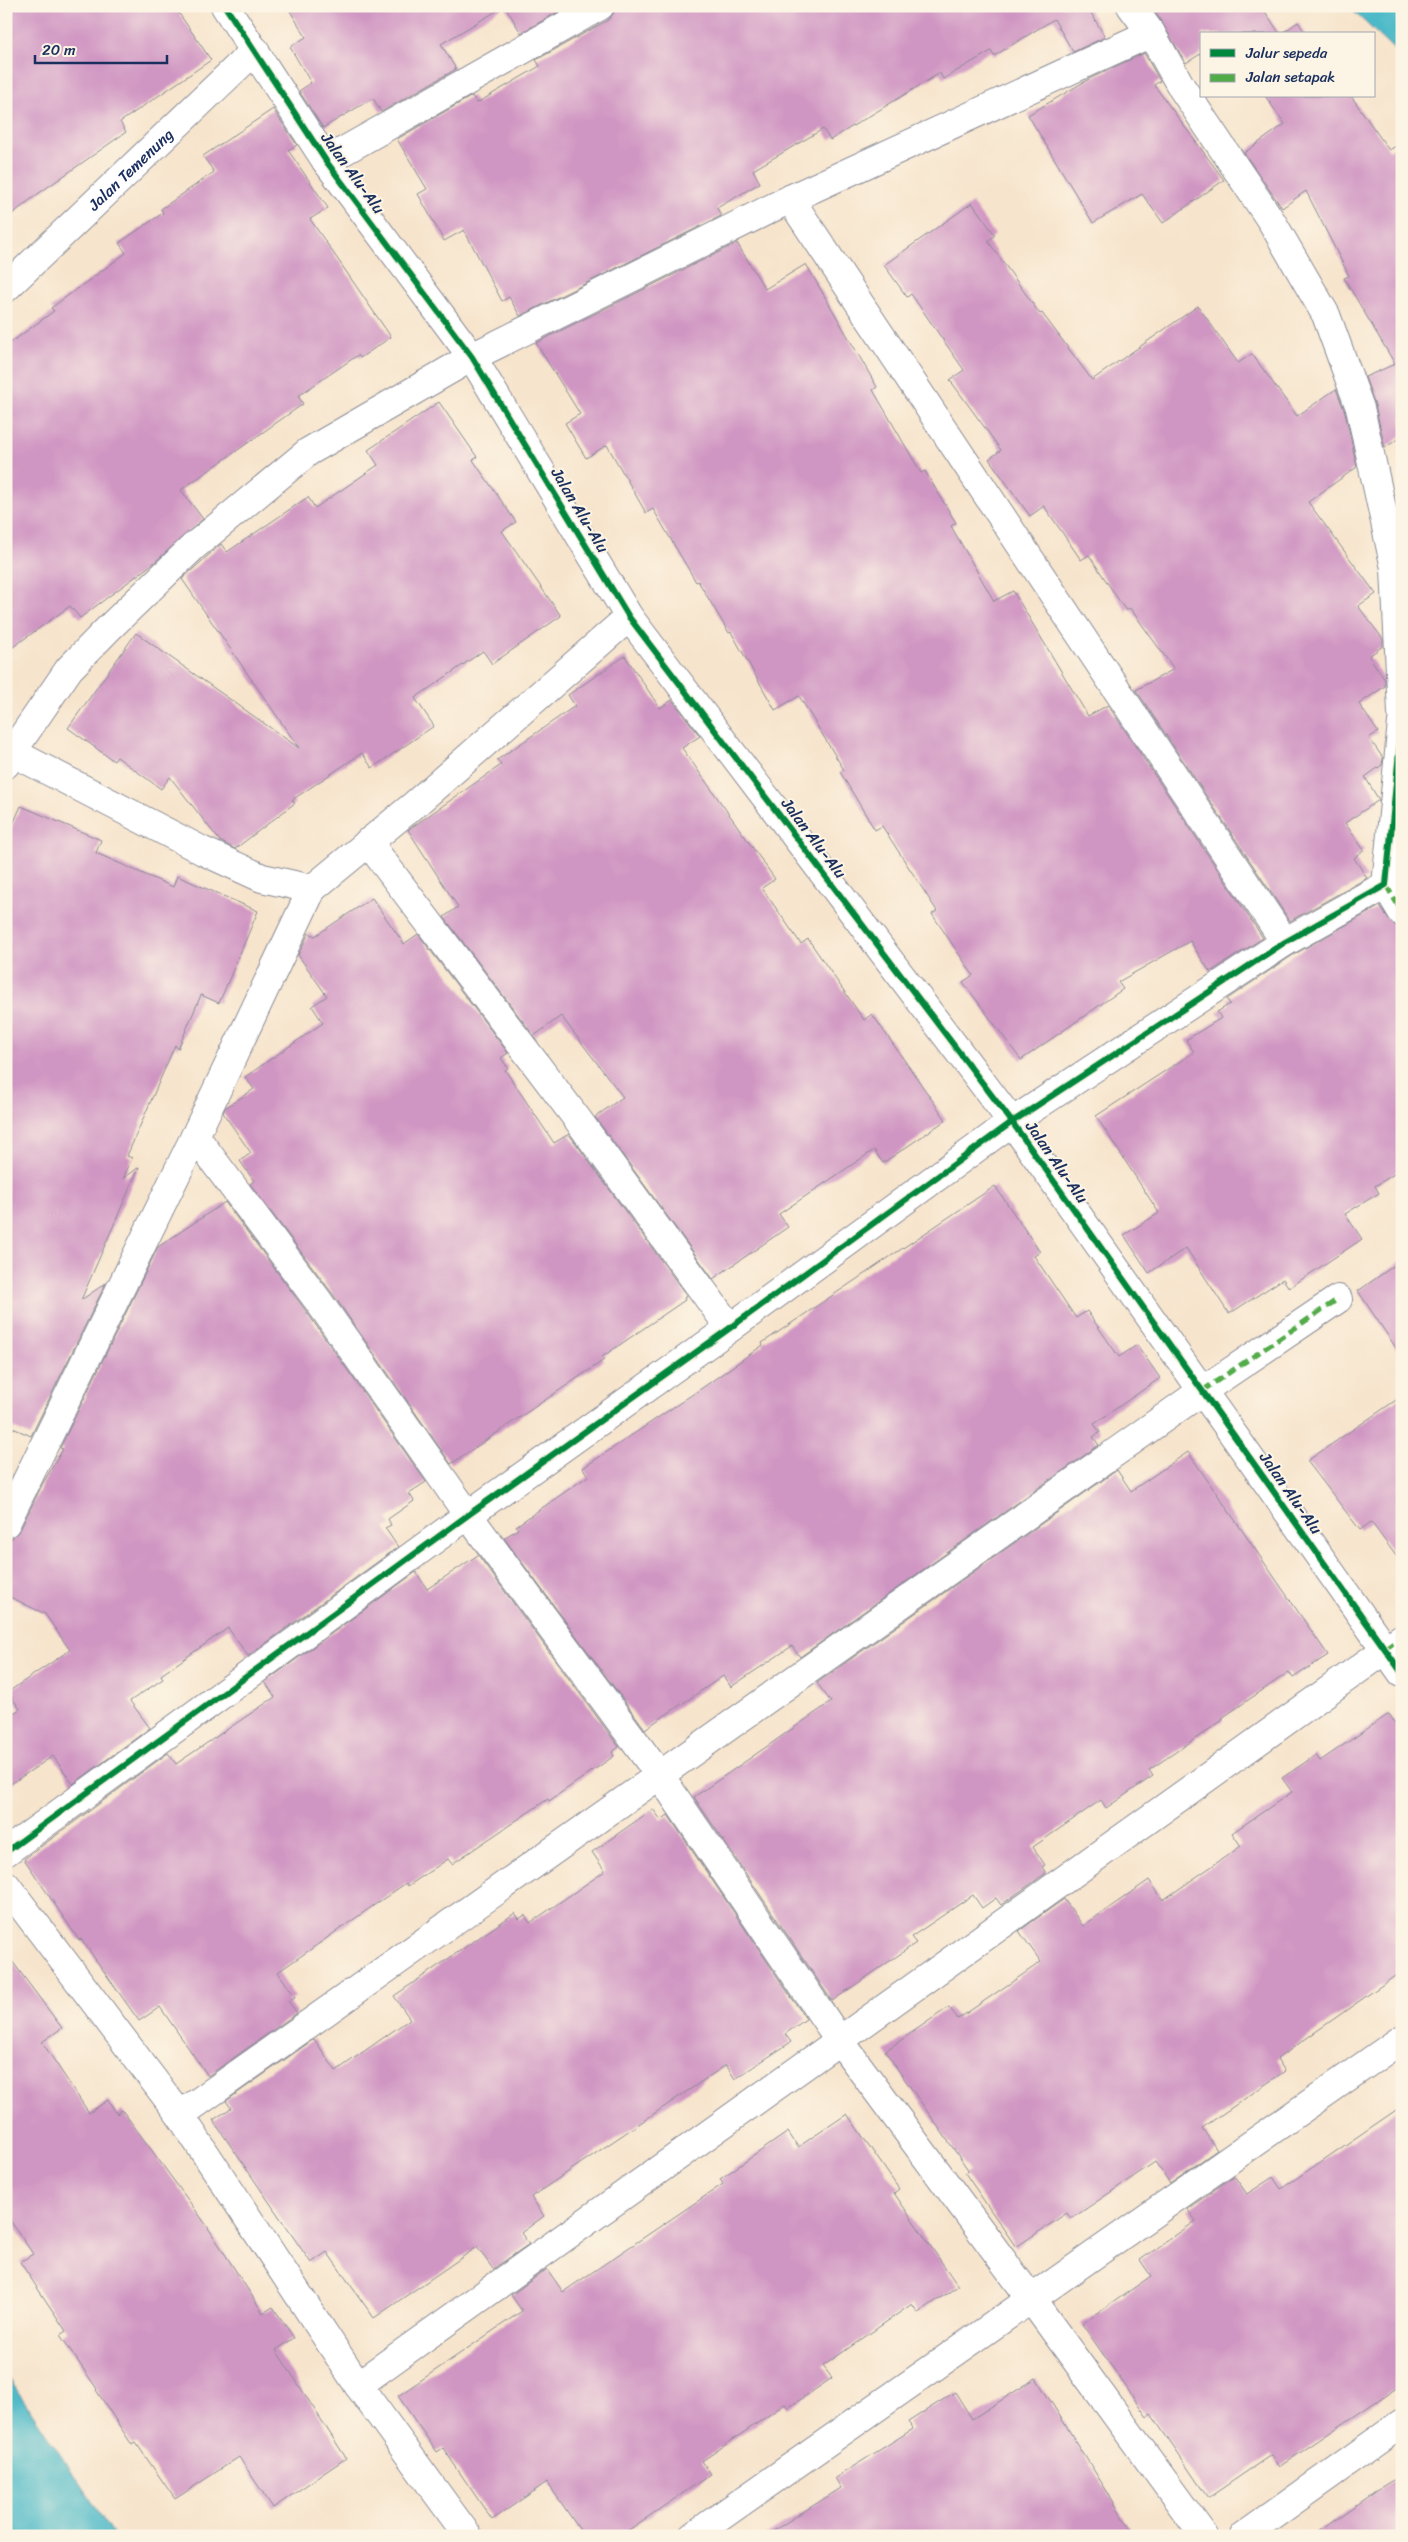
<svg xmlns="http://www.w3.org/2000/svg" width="1408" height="2542" font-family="Sriracha,sans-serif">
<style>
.water{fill:#4cb9c8;stroke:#347493}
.building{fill:#d096c3}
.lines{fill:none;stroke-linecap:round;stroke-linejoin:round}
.minor-casing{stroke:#898a95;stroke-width:30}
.minor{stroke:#fff;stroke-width:28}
.quiet{stroke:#52ab49;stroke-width:5;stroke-dasharray:10 5;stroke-linecap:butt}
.cycleway-casing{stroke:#fcf5e5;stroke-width:9}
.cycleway{stroke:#00873e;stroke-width:6}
.labels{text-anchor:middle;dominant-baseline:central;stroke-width:4;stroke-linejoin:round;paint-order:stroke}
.street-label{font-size:16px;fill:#1b2f5e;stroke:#fcf5e5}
</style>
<rect width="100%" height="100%" fill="#fcf5e5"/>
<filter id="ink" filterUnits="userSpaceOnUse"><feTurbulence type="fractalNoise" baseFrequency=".02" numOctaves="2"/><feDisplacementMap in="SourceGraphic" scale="10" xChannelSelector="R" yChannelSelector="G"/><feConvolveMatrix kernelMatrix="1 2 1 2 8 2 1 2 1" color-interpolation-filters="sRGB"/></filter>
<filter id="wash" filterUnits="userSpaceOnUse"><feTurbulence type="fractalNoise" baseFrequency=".0096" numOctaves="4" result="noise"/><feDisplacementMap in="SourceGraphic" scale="20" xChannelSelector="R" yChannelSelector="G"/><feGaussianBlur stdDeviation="1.12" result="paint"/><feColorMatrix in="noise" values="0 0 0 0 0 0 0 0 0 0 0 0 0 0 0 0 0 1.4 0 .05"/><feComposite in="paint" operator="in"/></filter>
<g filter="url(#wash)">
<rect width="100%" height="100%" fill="#f7e4cc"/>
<g class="water">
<polygon points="1348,6 1402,6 1402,57"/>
<polygon points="6,2374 115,2536 6,2536"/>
</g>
<g id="blocks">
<g class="building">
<polygon points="6,6 174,6 211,60 120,122 126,132 35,196 6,219"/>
<polygon points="287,6 505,6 441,44 456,69 381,112 373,98 323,128 299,91 311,83 290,47 306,37"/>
<polygon points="505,6 568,6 521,33"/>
<polygon points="616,6 1087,6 1105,37 1073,52 1054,19 994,56 991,51 943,79 940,73 830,140 823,129 753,170 760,183 717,208 721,216 520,316 509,297 502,301 464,230 444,241 418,194 427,189 397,139 472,96 477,103 540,66 536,60 608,20 613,14"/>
<polygon points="1167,6 1270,6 1264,10 1280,34 1202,34 1202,53 1186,63 1156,13"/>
<polygon points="1298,22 1306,34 1281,34"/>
<polygon points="1144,53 1160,81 1154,85 1224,180 1163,223 1142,194 1093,223 1028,115 1089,79"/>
<polygon points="1265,96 1351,96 1389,150 1402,143 1402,436 1385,448 1375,405 1365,377 1395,364 1344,278 1349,276 1306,191 1282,208 1244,153 1285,124"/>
<polygon points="273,109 297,145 288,150 328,208 310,219 391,337 360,358 358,355 298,396 303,404 181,490 203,519 155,562 80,618 70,606 6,652 6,346 54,311 51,308 126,253 119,243 163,213 161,209 214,172 203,156"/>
<polygon points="972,203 995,235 988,241 1040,314 1042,313 1092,380 1198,306 1238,363 1252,354 1297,416 1336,389 1345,412 1357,467 1308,502 1376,594 1358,606 1383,639 1383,646 1369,656 1385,680 1385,686 1359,704 1378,732 1369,738 1383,758 1382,765 1365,777 1379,800 1345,823 1364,850 1354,858 1367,878 1290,921 1136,690 1174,669 1130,608 1126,611 1089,555 1081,560 1044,506 1030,516 989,459 1001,450 950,380 964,370 911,294 907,297 884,265"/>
<polygon points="737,243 765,289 806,264 877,387 873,390 921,473 925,471 956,523 951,526 994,601 1013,591 1088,716 1108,705 1263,938 1210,972 1190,941 1118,982 1123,989 1021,1060 963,982 973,975 932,914 937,911 882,826 875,830 840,772 844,770 799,696 775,710 731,632 729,633 698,581 696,582 653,509 646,513 607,445 586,458 565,423 580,414 536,343"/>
<polygon points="439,402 477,457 473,460 516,522 502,531 561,616 492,664 483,651 415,698 434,726 372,768 362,753 292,800 295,803 235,849 220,841 170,777 161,789 117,757 114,761 68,728 136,633 299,748 182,579 221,544 227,552 308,497 315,508 378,465 368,450"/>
<polygon points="625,656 660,708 672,700 700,736 682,748 775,879 762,888 801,944 808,939 864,1020 872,1014 946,1120 883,1163 874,1150 779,1214 788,1227 713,1279 595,1117 623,1097 561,1016 534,1036 444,917 458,907 408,830 501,765 497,760 575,706 568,695"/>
<polygon points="21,806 101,840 96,853 173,887 177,876 258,911 219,1003 201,995 178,1049 175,1045 127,1156 132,1158 123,1179 139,1167 81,1300 106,1283 31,1436 6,1425 6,840"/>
<polygon points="372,898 404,944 418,934 508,1053 501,1058 508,1068 505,1070 554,1143 569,1134 687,1296 684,1298 685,1300 602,1357 604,1360 451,1464 332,1293 250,1184 254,1181 240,1161 251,1153 223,1113 225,1108 254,1089 245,1077 323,1023 312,1006 327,996 298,955 309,933 315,936"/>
<polygon points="1380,906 1389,920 1402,931 1402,1169 1375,1186 1379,1193 1345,1214 1362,1239 1289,1288 1283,1279 1229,1314 1186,1248 1149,1273 1124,1235 1159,1213 1096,1116 1194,1052 1186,1040 1221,1018 1217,1012 1230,1004 1227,999 1293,955"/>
<polygon points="995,1186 1040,1252 1034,1256 1076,1318 1087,1311 1119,1357 1137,1345 1160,1378 1094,1424 1100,1432 1093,1437 1099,1445 800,1657 792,1646 731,1687 723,1676 645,1729 504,1538 518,1529 516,1526 588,1476 583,1468 705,1386 763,1345 762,1343"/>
<polygon points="225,1202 306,1311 426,1482 409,1493 414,1501 388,1519 391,1525 385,1528 398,1547 248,1656 228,1628 161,1675 163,1679 130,1701 150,1728 73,1784 53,1756 6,1787 6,1718 20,1709 8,1692 70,1650 45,1614 6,1595 6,1544 20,1530 43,1483 63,1449 60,1448 158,1247"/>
<polygon points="1402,1260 1402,1357 1358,1291"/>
<polygon points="1402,1396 1402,1564 1371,1522 1360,1530 1307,1461"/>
<polygon points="1188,1452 1328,1655 1293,1678 1289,1672 1222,1718 1223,1720 1149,1770 1153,1776 1106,1808 1101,1800 1033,1847 1045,1865 1042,1867 1046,1873 1001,1905 996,1898 982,1908 973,1895 911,1937 916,1943 832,2001 694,1797 831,1702 817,1683 1117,1470 1131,1491"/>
<polygon points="478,1555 619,1747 612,1752 614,1756 549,1801 548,1799 452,1864 448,1859 408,1886 406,1883 278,1972 295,1997 288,2001 297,2013 208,2076 160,2007 139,2021 81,1939 79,1940 24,1859 168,1753 176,1764 275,1697 265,1682 416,1572 427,1589"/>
<polygon points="1389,1714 1402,1733 1402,1971 1277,2059 1285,2071 1202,2128 1217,2150 1170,2183 1155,2162 1071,2219 1067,2213 1016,2247 965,2173 969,2171 885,2051 949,2007 958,2019 1041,1962 1019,1931 1064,1899 1083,1926 1149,1880 1163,1900 1241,1846 1232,1833 1292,1792 1282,1778 1316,1755 1320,1761"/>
<polygon points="653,1809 661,1820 668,1815 806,2019 785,2034 791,2042 735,2079 726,2065 531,2197 544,2216 521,2233 529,2244 493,2269 477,2247 374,2318 327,2252 311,2263 213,2120 231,2108 226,2101 314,2039 336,2071 410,2019 394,1996 515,1913 519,1919 525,1915 530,1923 605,1871 592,1852"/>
<polygon points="6,1953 62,2028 42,2042 89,2113 108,2100 117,2114 122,2110 205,2223 263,2313 273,2307 294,2338 276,2350 346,2458 273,2508 239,2457 175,2499 136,2443 132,2445 96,2390 97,2389 60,2335 66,2331 20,2262 33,2254 6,2214"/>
<polygon points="1402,2106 1402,2384 1279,2467 1271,2455 1208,2498 1151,2414 1147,2417 1082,2324 1151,2276 1140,2260 1196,2221 1187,2209 1234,2176 1247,2194 1273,2177 1281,2189"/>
<polygon points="847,2114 899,2189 894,2193 958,2286 918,2313 912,2304 823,2366 832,2378 788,2408 785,2404 702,2461 711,2474 620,2536 584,2536 547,2482 492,2520 443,2448 437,2452 398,2396 522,2311 511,2295 547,2269 563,2292 723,2184 720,2179 788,2132 798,2147"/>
<polygon points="1036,2378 1135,2536 765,2536 841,2488 835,2478 913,2429 908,2422 955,2392 972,2419"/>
<polygon points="1402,2475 1402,2536 1311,2536 1376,2491"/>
</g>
</g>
</g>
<g filter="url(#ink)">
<use href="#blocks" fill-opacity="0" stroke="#898a95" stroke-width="1"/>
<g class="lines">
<g class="minor-casing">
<g id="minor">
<polyline points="225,6 326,161 472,357 629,617 1012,1122 1402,1673"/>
<polyline points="1131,6 1151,33 1182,88 1272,222 1326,315 1360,408 1395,568 1402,713"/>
<polyline points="326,161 600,6"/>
<polyline points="790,199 1285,942"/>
<path id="s1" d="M6,288L255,50"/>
<polyline points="6,749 203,851 262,878 312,889"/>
<polyline points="6,764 12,752 69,669 108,629 193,547 308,452 472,357 790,199 1151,33"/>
<polyline points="368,842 578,1120 730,1328"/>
<polyline points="1386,885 1402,912"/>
<polyline points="195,1136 319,1302 468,1515 661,1777 840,2041 1032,2300 1204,2536"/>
<polyline points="6,1523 195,1136 312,889 414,805 629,617"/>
<polyline points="6,1852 468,1515 730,1328 1012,1122 1285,942 1386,885 1402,722"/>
<polyline points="6,1885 180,2115 358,2385 468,2536"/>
<polyline points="180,2115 1202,1391 1338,1299"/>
<polyline points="358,2385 1402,1638"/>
<polyline points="693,2536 1402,2039"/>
<polyline points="1244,2536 1402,2423"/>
</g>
</g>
<use href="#minor" class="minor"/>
<g class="quiet">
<polyline points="1386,885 1402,912"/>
<polyline points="1202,1391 1338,1299"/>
<polyline points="1384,1648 1402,1638"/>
</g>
<g class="cycleway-casing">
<g id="cycleway">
<polyline points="225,6 326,161 472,357 629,617 1012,1122 1402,1673"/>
<polyline points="6,1852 468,1515 730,1328 1012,1122 1285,942 1386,885 1402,722"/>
</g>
</g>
<use href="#cycleway" class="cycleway"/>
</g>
</g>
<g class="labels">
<g class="street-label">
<text stroke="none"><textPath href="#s1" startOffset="172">Jalan Temenung</textPath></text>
<text transform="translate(353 173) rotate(54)">Jalan Alu-Alu</text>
<text transform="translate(580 510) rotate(59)">Jalan Alu-Alu</text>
<text transform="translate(814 838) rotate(53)">Jalan Alu-Alu</text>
<text transform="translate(1057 1162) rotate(55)">Jalan Alu-Alu</text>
<text transform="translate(1291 1493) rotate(55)">Jalan Alu-Alu</text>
</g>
</g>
<rect width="1408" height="2542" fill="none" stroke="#fcf5e5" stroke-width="25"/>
<rect x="1200" y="32" width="175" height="65" fill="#fcf5e5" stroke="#a2a6af"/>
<rect x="1210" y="49" width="25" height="8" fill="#00873e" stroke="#a2a6af"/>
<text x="1246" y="58" font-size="15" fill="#1b2f5e">Jalur sepeda</text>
<rect x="1210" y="74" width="25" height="8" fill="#52ab49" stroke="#a2a6af"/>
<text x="1246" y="82" font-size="15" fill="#1b2f5e">Jalan setapak</text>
<path d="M35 55v8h132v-8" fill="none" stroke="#1b2f5e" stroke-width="2.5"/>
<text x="42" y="55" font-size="15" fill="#1b2f5e" stroke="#fcf5e5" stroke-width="4" paint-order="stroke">20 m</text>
</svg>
